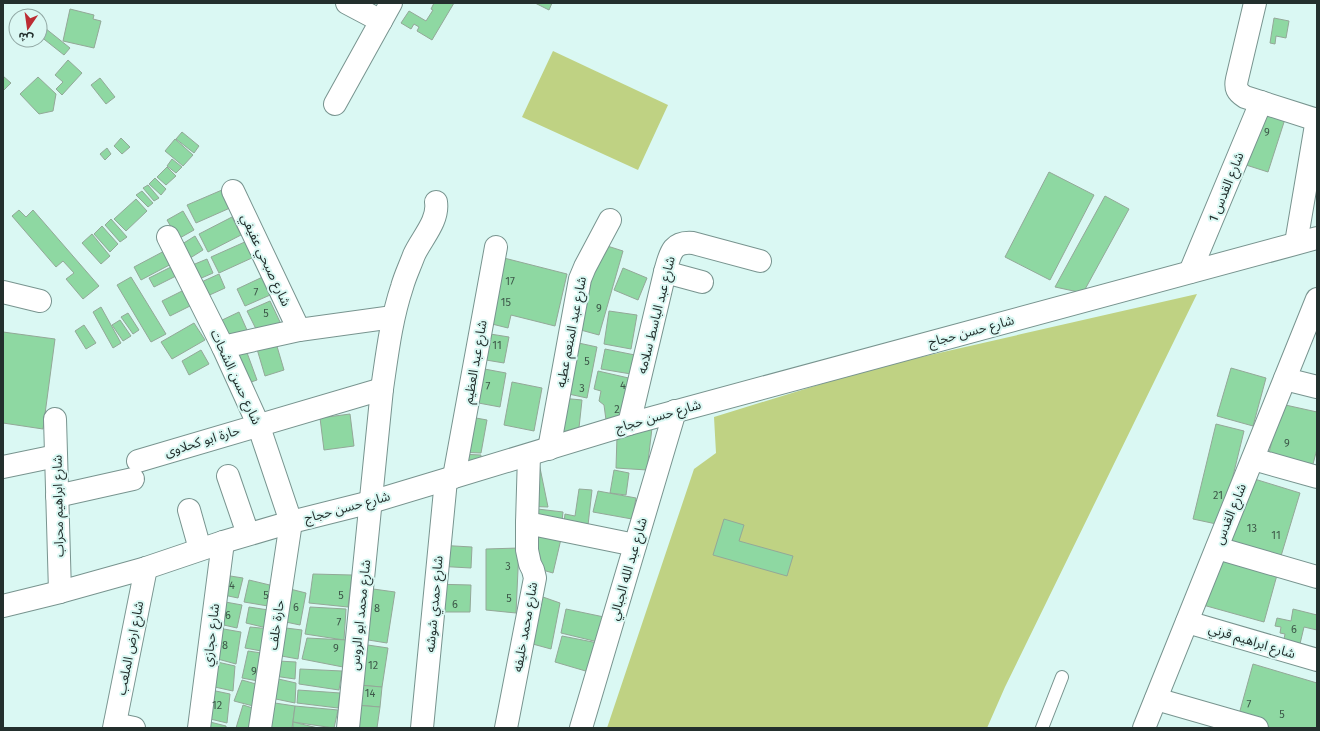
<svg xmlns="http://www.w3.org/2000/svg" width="1320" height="731" font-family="'Fira Sans','Noto Sans Arabic',sans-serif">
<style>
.green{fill:#bfd283}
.building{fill:#8ed8a2;stroke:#93a898}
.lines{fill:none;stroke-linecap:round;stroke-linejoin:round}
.service-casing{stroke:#78948f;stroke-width:14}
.minor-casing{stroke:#78948f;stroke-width:24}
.service{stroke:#fff;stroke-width:12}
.minor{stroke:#fff;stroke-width:22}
.labels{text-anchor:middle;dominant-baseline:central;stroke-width:4;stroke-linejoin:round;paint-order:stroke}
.number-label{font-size:11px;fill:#3e594a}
.street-label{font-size:13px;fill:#232f2d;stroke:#daf8f3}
</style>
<rect width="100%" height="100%" fill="#daf8f3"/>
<g class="green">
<polygon points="553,51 668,105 638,170 522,117"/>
<polygon points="1197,294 1005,687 987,728 607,728 694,469 716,453 714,417 873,368"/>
</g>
<g class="building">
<polygon points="434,3 454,3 432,40 417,31 419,27 414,24 411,29 401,23 409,11 426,21 433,10 431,9"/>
<polygon points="535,3 552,3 549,10"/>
<polygon points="70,9 94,15 93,19 101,21 94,48 63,41"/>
<polygon points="1274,18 1289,21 1286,38 1276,36 1275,44 1270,43"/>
<polygon points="40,24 70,48 64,55 40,36"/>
<polygon points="68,60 82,73 62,95 56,89 63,82 55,75"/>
<polygon points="3,76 11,83 3,91"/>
<polygon points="38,77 56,94 53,111 39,114 20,94"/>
<polygon points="100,78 115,97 106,104 91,85"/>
<polygon points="1270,115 1285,119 1268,172 1243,164 1256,122"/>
<polygon points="182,132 199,146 194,153 176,139"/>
<polygon points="121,138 130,147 122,154 114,146"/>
<polygon points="175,139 193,155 183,166 165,151"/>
<polygon points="107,148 111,154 105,160 100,154"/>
<polygon points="172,159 182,167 176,173 167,166"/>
<polygon points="167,167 176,176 166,185 157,177"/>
<polygon points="1049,172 1094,195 1050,280 1005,257"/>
<polygon points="155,178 166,189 161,195 149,184"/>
<polygon points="148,185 159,198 154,201 143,188"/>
<polygon points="222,190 230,208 196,223 187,205"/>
<polygon points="142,191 153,203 148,207 136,195"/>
<polygon points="1105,196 1129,209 1083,293 1055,287"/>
<polygon points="136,199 147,211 126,231 114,219"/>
<polygon points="19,210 26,217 33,210 99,286 83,299 66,279 74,273 63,261 56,267 12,216"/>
<polygon points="183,211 194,230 178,239 167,220"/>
<polygon points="232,217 241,235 208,252 199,234"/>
<polygon points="111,219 127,237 120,242 105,225"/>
<polygon points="102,226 118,244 110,252 94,234"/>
<polygon points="92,234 110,256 101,264 82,243"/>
<polygon points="195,236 203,250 187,260 179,246"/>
<polygon points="247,241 254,257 219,273 211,257"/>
<polygon points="601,244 623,251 599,335 577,329"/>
<polygon points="170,248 177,261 141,280 134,267"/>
<polygon points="504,258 567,274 555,326 511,315 508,328 488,323"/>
<polygon points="207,259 213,273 197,280 190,266"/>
<polygon points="177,264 182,273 154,287 149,278"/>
<polygon points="623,268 647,278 638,300 614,290"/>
<polygon points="219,274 225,288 203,298 197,284"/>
<polygon points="269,274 277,292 245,306 237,289"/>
<polygon points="131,277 166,334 151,342 117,285"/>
<polygon points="190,287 198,302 170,316 162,301"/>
<polygon points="270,301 281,324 259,335 247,311"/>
<polygon points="101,307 121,343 113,348 93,312"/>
<polygon points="609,311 637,315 631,349 604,344"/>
<polygon points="239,312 247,330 226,339 218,322"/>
<polygon points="128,313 139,330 133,334 121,317"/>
<polygon points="120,320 131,336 123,341 112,325"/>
<polygon points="194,323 205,340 172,359 161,342"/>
<polygon points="84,325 96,343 86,349 75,331"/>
<polygon points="3,332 55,339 43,429 3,423"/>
<polygon points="484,333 509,337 504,363 480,359"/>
<polygon points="574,342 597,347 587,398 564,393"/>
<polygon points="276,343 284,370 265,376 257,349"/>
<polygon points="605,349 640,356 637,375 601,369"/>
<polygon points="201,350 209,364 189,375 182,361"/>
<polygon points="246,350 257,380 234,388 223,358"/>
<polygon points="479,368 506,373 500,407 473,402"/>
<polygon points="1231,368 1266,378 1253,426 1217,416"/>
<polygon points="598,371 633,379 625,416 606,420 604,405 599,401 601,391 594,389"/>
<polygon points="512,382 542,388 534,431 504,425"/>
<polygon points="561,398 582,400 578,437 557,435"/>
<polygon points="1281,404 1317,412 1317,449 1313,464 1269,453"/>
<polygon points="350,414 354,446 324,450 320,418"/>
<polygon points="465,416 487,420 481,453 457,452"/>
<polygon points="1216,424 1244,431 1221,525 1193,519"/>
<polygon points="652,428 647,470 616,468 617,436"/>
<polygon points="459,454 481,455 480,464 456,469"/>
<polygon points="539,463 548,507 521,506"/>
<polygon points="614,470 629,473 626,495 610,493"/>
<polygon points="1248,477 1300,493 1281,556 1229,540"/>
<polygon points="579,489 592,490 587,534 563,531 565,514 575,516"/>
<polygon points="598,491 636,498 632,519 593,512"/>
<polygon points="529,508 563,512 561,529"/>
<polygon points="724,519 744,525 739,541 793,556 787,576 713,555"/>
<polygon points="524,536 561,539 553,573 525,565"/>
<polygon points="437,545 472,547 471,568 435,566"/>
<polygon points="519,548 516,613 486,610 486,549"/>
<polygon points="1216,558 1277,575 1264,622 1203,605"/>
<polygon points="313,574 352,575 348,607 309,603"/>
<polygon points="224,575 243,578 238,598 219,594"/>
<polygon points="249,580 278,587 274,607 244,602"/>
<polygon points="431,584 471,585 470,612 430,612"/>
<polygon points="286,588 306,593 300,625 281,621"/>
<polygon points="366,588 395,592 387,643 362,639"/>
<polygon points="523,590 560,603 551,649 529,643"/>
<polygon points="220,601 242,605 237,628 215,623"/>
<polygon points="249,607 275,611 271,629 246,623"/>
<polygon points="310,607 346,609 344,640 305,634"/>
<polygon points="566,609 604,617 598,642 561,633"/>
<polygon points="1293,609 1317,615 1317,630 1304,627 1299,648 1283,644 1285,634 1280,633 1281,627 1275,626 1277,618 1291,621"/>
<polygon points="250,627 271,629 267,652 245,648"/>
<polygon points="278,627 302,630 298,659 276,655"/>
<polygon points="218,628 241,632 236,664 214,658"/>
<polygon points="562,636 598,643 589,672 555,662"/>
<polygon points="307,638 347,640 343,667 302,659"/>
<polygon points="361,644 388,648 382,687 358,685"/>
<polygon points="248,651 268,654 263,682 242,678"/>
<polygon points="213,661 235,666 233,691 210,686"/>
<polygon points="278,661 296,662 295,679 274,676"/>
<polygon points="1253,664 1317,683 1317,728 1272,728 1238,718"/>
<polygon points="300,669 342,671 339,690 299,684"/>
<polygon points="274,678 296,683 295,703 271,698"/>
<polygon points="242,680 263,686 257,707 234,701"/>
<polygon points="358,685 382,687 380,707 355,705"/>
<polygon points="211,690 230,694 227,723 206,718"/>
<polygon points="298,690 340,693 338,708 297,703"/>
<polygon points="268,702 295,706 292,728 264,728"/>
<polygon points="243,705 259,710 255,728 236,728"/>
<polygon points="355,705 380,707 377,728 353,728"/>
<polygon points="295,706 338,710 334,728 293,722"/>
<polygon points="206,721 226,726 226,728 205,728"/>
<polygon points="293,722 318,728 293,728"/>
</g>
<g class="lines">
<g class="service-casing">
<polyline id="service" points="1042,728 1062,677"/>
</g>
<g class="minor-casing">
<g id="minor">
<polyline points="347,3 381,21"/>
<path d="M1255,3L1237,79C1235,88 1237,92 1245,97L1317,120"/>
<polyline points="335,104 391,3"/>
<polyline points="233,191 299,330"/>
<polyline points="168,237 223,347 258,424 291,522 260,728"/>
<polyline points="1296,243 1317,119"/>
<polyline points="665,272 702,282"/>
<polyline points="1190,272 1261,102"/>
<polyline points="3,292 40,301"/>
<polyline points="223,347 299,330 393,317"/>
<polyline points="1285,379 1317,387"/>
<polyline points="55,419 60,592"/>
<path d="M629,424L665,272C670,255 671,241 693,243L760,261"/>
<polyline points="549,449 580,279 585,267 610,220"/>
<polyline points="1253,459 1317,477"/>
<polyline points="138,461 382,389"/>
<polyline points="3,467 56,456"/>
<polyline points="228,476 248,534"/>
<polyline points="454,477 496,247"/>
<polyline points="57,496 133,479"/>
<polyline points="189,510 200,549"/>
<polyline points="527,523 635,545"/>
<polyline points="1217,548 1317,577"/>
<polyline points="3,606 60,592 146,568 223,542 291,522 371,502 454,477 629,424 1317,238"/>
<polyline points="1187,622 1317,660"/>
<polyline points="1156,699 1257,728"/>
<polyline points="115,724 134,728"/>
<polyline points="114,728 146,568"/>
<polyline points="199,728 223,542"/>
<path d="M348,728L382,389C387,355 391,320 402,287C405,276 410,266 414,255C421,239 439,221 436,202"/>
<polyline points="422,728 446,480"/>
<polyline points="506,728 535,578 533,570 530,564 527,550 527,523 529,455"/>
<polyline points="581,728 675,411"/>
<polyline points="1144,728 1317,299"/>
</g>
</g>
<use href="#service" class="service"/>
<use href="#minor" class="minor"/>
</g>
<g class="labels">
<g class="number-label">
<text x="1267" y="132">9</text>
<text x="510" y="281">17</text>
<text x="256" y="292">7</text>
<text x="506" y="302">15</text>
<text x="599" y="308">9</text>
<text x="266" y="313">5</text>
<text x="497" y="345">11</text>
<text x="587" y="361">5</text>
<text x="623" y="385">4</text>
<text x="488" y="386">7</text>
<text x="582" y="388">3</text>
<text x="617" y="409">2</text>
<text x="1287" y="443">9</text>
<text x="1218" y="495">21</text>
<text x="1252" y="528">13</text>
<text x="1276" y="535">11</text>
<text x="508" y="566">3</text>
<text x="232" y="585">4</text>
<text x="266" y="595">5</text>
<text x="341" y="595">5</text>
<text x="509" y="598">5</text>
<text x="455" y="604">6</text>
<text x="296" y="607">6</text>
<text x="377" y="608">8</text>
<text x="228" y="615">6</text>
<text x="339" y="622">7</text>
<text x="1294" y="629">6</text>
<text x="225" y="645">8</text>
<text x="336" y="648">9</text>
<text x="373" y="665">12</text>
<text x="254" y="671">9</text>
<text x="370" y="693">14</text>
<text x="1249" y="704">7</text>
<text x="217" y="705">12</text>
<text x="1282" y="714">5</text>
</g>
<g class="street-label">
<text transform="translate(1226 187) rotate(-68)">شارع القدس 1</text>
<text transform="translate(266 260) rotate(65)">شارع صبحي عفيفي</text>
<text transform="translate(656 315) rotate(-76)">شارع عبد الباسط سلامه</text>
<text transform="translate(971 331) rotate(-15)">شارع حسن حجاج</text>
<text transform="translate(571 332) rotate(-79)">شارع عبد المنعم عطيه</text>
<text transform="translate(475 362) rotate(-80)">شارع عبد العظيم</text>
<text transform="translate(236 377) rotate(65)">شارع حسن الشحات</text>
<text transform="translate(658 416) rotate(-16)">شارع حسن حجاج</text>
<text transform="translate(202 441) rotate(-17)">حارة ابو كحلاوى</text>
<text transform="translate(58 506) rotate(-91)">شارع ابراهيم محراب</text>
<text transform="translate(347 507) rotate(-15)">شارع حسن حجاج</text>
<text transform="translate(1230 514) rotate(-68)">شارع القدس</text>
<text transform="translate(628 569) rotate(-74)">شارع عبد الله الجبالي</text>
<text transform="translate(434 604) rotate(-85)">شارع حمدي شوشه</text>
<text transform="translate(360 615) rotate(-84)">شارع محمد ابو الروس</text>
<text transform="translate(276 625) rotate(-82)">حارة خلف</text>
<text transform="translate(525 627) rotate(-80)">شارع محمد خليفه</text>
<text transform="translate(211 635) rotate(-83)">شارع حجازي</text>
<text transform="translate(1252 641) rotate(17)">شارع ابراهيم قرني</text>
<text transform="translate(130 648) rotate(-79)">شارع ارض الملعب</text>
</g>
</g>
<rect width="1320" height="731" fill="none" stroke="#232f2d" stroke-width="8"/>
<g transform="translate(28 28) rotate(193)"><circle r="19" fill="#daf8f3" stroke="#91a8a4"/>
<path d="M0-3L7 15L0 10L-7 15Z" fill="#bc2c33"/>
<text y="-6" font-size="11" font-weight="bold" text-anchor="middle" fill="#232f2d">ش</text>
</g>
</svg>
